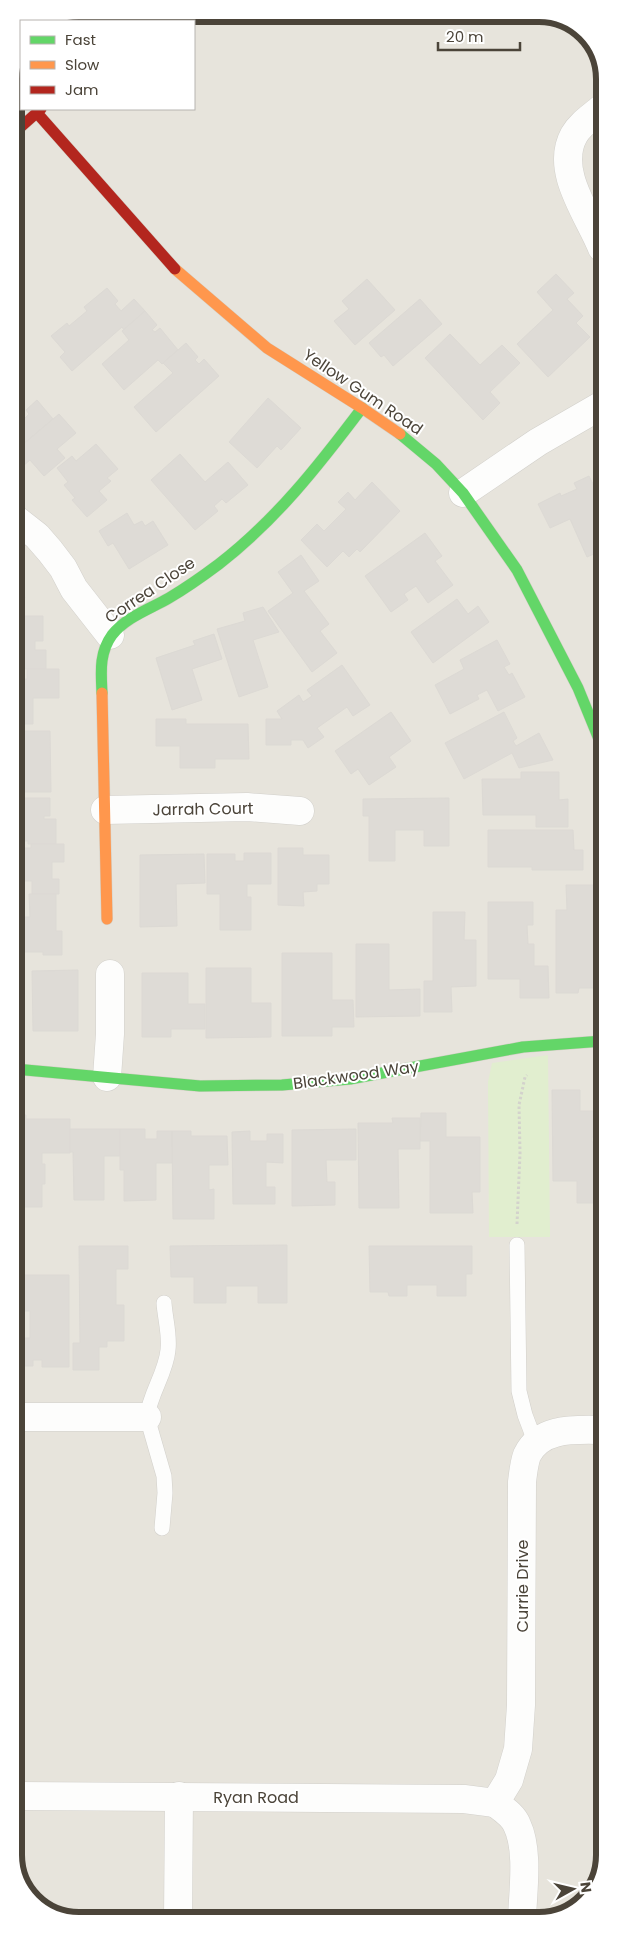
<svg xmlns="http://www.w3.org/2000/svg" width="618" height="1934" font-family="Poppins,sans-serif">
<style>
.residential{fill:#e7e4dc}
.green{fill:#e1eecf}
.building{fill:#dedbd6;stroke:#dcd9d4}
.lines{fill:none;stroke-linecap:round;stroke-linejoin:round}
.lane-casing{stroke:#d2d0cb;stroke-width:16}
.street-casing{stroke:#d2d0cb;stroke-width:29}
.fast-casing{stroke:#d3cfc5;stroke-width:12}
.slow-casing{stroke:#d3cfc5;stroke-width:12}
.jam-casing{stroke:#d3cfc5;stroke-width:12}
.path{stroke:#d3d2cc;stroke-width:3;stroke-dasharray:2.5 2.5;stroke-linecap:butt}
.lane{stroke:#fdfdfc;stroke-width:15}
.street{stroke:#fdfdfc;stroke-width:28}
.fast{stroke:#63d668;stroke-width:11}
.slow{stroke:#ff974d;stroke-width:11}
.jam{stroke:#b3261e;stroke-width:11}
.labels{text-anchor:middle;dominant-baseline:central;stroke-width:4;stroke-linejoin:round;paint-order:stroke}
.street-label{font-size:16px;fill:#4b4439;stroke:#fff}
.rim{fill:none;stroke:#4b4439;stroke-width:6}
</style>
<rect width="100%" height="100%" fill="#f4f2ee"/>
<polygon class="residential" points="80,14 543,14 582,30 602,63 604,1854 590,1895 555,1918 75,1920 36,1904 16,1871 14,76 21,59 21,109 194,109 194,21 62,21"/>
<polygon class="green" points="548,1055 550,1237 489,1237 488,1082 492,1063"/>
<g class="building">
<polygon points="556,274 574,293 567,299 583,316 576,323 590,337 548,377 517,344 553,310 537,292"/>
<polygon points="367,279 395,310 355,345 334,321 349,309 342,301"/>
<polygon points="107,288 118,301 115,304 121,311 134,299 145,311 124,330 122,327 72,371 60,357 65,352 51,336 67,323 69,326 87,311 84,307"/>
<polygon points="420,299 442,324 393,366 384,355 381,357 369,343"/>
<polygon points="145,311 157,325 152,330 155,332 160,328 178,350 162,364 158,360 124,390 102,364 129,340 122,331"/>
<polygon points="450,334 480,365 502,345 520,363 490,392 500,403 483,420 425,358"/>
<polygon points="186,343 198,357 195,360 199,364 204,359 219,376 156,432 134,407 173,373 163,363"/>
<polygon points="14,372 22,381 14,388"/>
<polygon points="268,398 301,428 281,450 277,446 257,468 229,442"/>
<polygon points="37,400 53,419 14,452 14,412 17,409 25,418 29,414 26,410"/>
<polygon points="59,414 76,433 57,449 65,458 44,476 30,460 23,466 14,456 14,452"/>
<polygon points="96,444 118,469 107,478 111,481 99,491 107,500 87,517 72,500 75,498 64,485 68,482 57,468 72,456 76,461"/>
<polygon points="180,454 205,482 228,462 248,485 226,503 222,499 214,506 218,511 195,530 151,480"/>
<polygon points="589,476 603,504 603,550 587,557 570,519 550,528 538,504 560,493 561,496 577,489 574,483"/>
<polygon points="372,482 400,511 360,552 357,549 349,557 343,551 327,567 301,540 317,524 324,531 346,509 338,502 348,492 355,500"/>
<polygon points="127,513 134,525 142,521 145,526 153,521 168,545 129,569 113,543 108,546 99,531"/>
<polygon points="425,533 442,556 435,561 453,585 428,603 416,586 404,594 408,600 391,612 365,576"/>
<polygon points="301,555 319,581 304,591 329,624 320,631 337,653 312,672 268,611 293,593 278,572"/>
<polygon points="14,582 25,598 14,606"/>
<polygon points="457,599 468,614 478,606 489,622 433,663 411,632"/>
<polygon points="263,607 279,632 253,640 268,687 239,697 217,629 245,621 243,613"/>
<polygon points="14,616 43,616 43,641 35,641 35,650 46,650 46,669 15,669"/>
<polygon points="214,634 222,659 192,669 202,700 172,710 156,658 195,645 193,641"/>
<polygon points="497,640 510,664 504,667 509,675 512,673 525,697 498,711 487,690 477,695 479,699 450,714 435,685 464,669 460,660"/>
<polygon points="342,665 370,705 353,716 347,707 317,728 324,737 308,748 303,740 291,740 291,745 266,745 266,719 282,719 277,711 299,695 303,702 312,696 307,690"/>
<polygon points="27,669 59,669 59,698 33,698 33,724 15,724 15,680 27,679"/>
<polygon points="391,712 411,741 389,757 396,767 369,785 358,769 351,774 335,751"/>
<polygon points="504,712 517,738 513,741 516,746 539,733 553,760 519,768 512,753 464,779 445,743"/>
<polygon points="156,719 186,719 186,724 248,724 249,759 215,759 215,768 180,768 180,746 156,746"/>
<polygon points="15,731 50,731 51,792 15,792"/>
<polygon points="521,772 559,772 559,800 568,799 568,827 536,827 536,815 483,815 482,779 521,779"/>
<polygon points="15,798 50,798 50,816 44,816 44,819 56,819 56,844 28,844 28,841 15,841"/>
<polygon points="449,798 449,846 424,846 424,830 395,830 395,861 369,861 369,816 363,816 363,799"/>
<polygon points="488,830 573,830 574,850 583,850 583,870 532,870 532,867 488,867"/>
<polygon points="31,844 64,844 64,862 52,862 52,879 59,879 59,894 32,894 32,881 19,881 19,879 15,879 15,848 31,848"/>
<polygon points="278,848 303,848 303,855 329,855 329,884 317,884 317,891 303,892 304,906 278,905"/>
<polygon points="244,853 271,853 271,884 247,884 247,897 251,897 251,930 220,930 220,894 207,894 207,854 235,854 235,861 244,861"/>
<polygon points="204,854 205,883 176,884 177,926 140,927 140,855"/>
<polygon points="566,885 598,885 599,916 593,916 593,958 598,958 599,988 579,988 578,993 556,993 556,910 567,910"/>
<polygon points="29,894 56,894 56,931 62,931 62,955 43,955 43,952 15,952 15,917 30,917"/>
<polygon points="488,902 533,902 533,925 527,925 528,944 534,944 534,966 548,966 549,998 520,998 520,979 488,979"/>
<polygon points="433,912 465,912 464,940 476,940 476,986 451,987 452,1012 424,1012 424,981 433,981"/>
<polygon points="356,944 389,944 389,990 420,989 420,1016 356,1017"/>
<polygon points="282,953 332,953 332,1000 353,1000 354,1027 332,1027 332,1036 282,1036"/>
<polygon points="206,968 251,968 251,1003 271,1003 271,1037 206,1038"/>
<polygon points="78,970 78,1031 33,1031 32,971"/>
<polygon points="142,973 188,973 188,1004 205,1004 205,1029 171,1029 171,1037 142,1037"/>
<polygon points="552,1090 580,1090 580,1111 603,1111 603,1137 592,1137 592,1142 603,1142 603,1160 598,1160 599,1203 577,1203 577,1181 553,1181"/>
<polygon points="421,1113 446,1113 446,1137 480,1137 480,1192 472,1192 473,1213 430,1213 430,1141 420,1141"/>
<polygon points="15,1115 26,1115 26,1119 70,1119 70,1153 42,1153 42,1164 45,1164 45,1184 42,1184 42,1207 15,1207"/>
<polygon points="392,1118 420,1118 420,1149 398,1149 399,1208 359,1208 358,1123 393,1123"/>
<polygon points="70,1129 120,1129 120,1156 104,1156 104,1200 74,1200 73,1152 70,1152"/>
<polygon points="120,1129 145,1129 145,1139 157,1139 157,1131 172,1131 173,1163 156,1163 156,1200 124,1201 124,1170 120,1170"/>
<polygon points="356,1129 356,1160 326,1160 327,1182 335,1182 335,1205 292,1206 292,1130"/>
<polygon points="172,1131 191,1131 191,1136 227,1136 228,1165 209,1165 209,1190 214,1189 214,1219 173,1219"/>
<polygon points="250,1131 250,1141 267,1141 267,1134 283,1134 283,1163 266,1162 266,1187 275,1187 275,1204 233,1204 232,1132"/>
<polygon points="287,1245 287,1303 258,1303 258,1286 226,1286 226,1303 194,1303 194,1277 171,1277 170,1246"/>
<polygon points="79,1246 128,1246 128,1269 116,1269 116,1305 124,1305 124,1341 107,1341 107,1347 99,1347 99,1370 73,1370 73,1343 80,1343"/>
<polygon points="369,1246 472,1246 472,1274 466,1274 466,1296 437,1296 437,1285 407,1285 407,1296 389,1296 388,1292 370,1292"/>
<polygon points="23,1275 69,1275 69,1367 42,1367 42,1360 33,1360 33,1366 15,1366 15,1338 30,1338 30,1311 21,1311"/>
</g>
<g class="lines">
<g class="lane-casing">
<g id="lane">
<polyline points="192,14 215,16 226,14"/>
<polyline points="517,1245 519,1391 525,1415 536,1444"/>
<path d="M162,1528L165,1493L164,1476L147,1417C150,1393 166,1373 168,1350C170,1335 165,1318 164,1303"/>
</g>
</g>
<g class="street-casing">
<g id="street">
<path d="M602,108C593,116 580,124 574,135C554,171 589,215 602,248"/>
<polyline points="463,493 538,442 602,405"/>
<polyline points="14,518 37,536 50,551 63,568 74,589 110,635"/>
<polyline points="105,810 247,807 300,811"/>
<polyline points="107,1077 110,1034 110,974"/>
<polyline points="15,1417 147,1417"/>
<polyline points="16,1796 464,1799 495,1803"/>
<path d="M522,1918C523,1891 529,1850 517,1825C513,1815 503,1809 495,1803L509,1780L518,1749L521,1705L522,1482C523,1474 524,1463 527,1455C541,1426 577,1430 604,1430"/>
<polyline points="178,1920 179,1796"/>
</g>
</g>
<g class="fast-casing">
<g id="fast">
<polyline points="144,21 152,14"/>
<polyline points="400,434 436,464 463,493 517,570 578,688 603,749"/>
<path d="M102,693C101,672 99,653 112,635C126,617 150,609 169,598C186,588 203,576 219,564C276,520 319,465 362,408"/>
<polyline points="15,1069 200,1086 282,1085 350,1079 523,1047 603,1041"/>
</g>
</g>
<g class="slow-casing">
<g id="slow">
<polyline points="175,269 267,348 362,408 400,434"/>
<polyline points="102,693 107,919"/>
</g>
</g>
<g class="jam-casing">
<g id="jam">
<polyline points="37,113 175,269"/>
<polyline points="14,133 41,109"/>
</g>
</g>
<polyline class="path" points="517,1224 520,1153 519,1105 525,1077 527,1075"/>
<use href="#lane" class="lane"/>
<use href="#street" class="street"/>
<use href="#fast" class="fast"/>
<use href="#slow" class="slow"/>
<use href="#jam" class="jam"/>
</g>
<g class="labels">
<g class="street-label">
<text transform="translate(363 392) rotate(34)">Yellow Gum Road</text>
<text transform="translate(150 590) rotate(-34)">Correa Close</text>
<text transform="translate(203 809) rotate(-1)">Jarrah Court</text>
<text transform="translate(356 1075) rotate(-8)">Blackwood Way</text>
<text transform="translate(522 1586) rotate(-90)">Currie Drive</text>
<text x="256" y="1797">Ryan Road</text>
</g>
</g>
<path d="M0 0H618V1934H0ZM79 22H539A57 57 0 0 1 596 79V1855A57 57 0 0 1 539 1912H79A57 57 0 0 1 22 1855V79A57 57 0 0 1 79 22Z" fill="#fff" fill-rule="evenodd"/>
<path class="rim" d="M79 22H539A57 57 0 0 1 596 79V1855A57 57 0 0 1 539 1912H79A57 57 0 0 1 22 1855V79A57 57 0 0 1 79 22Z"/>
<rect x="20" y="20" width="175" height="90" fill="#ffffff" stroke="#b7b4b0"/>
<rect x="30" y="36" width="25" height="8" fill="#63d668" stroke="#b7b4b0"/>
<text x="65" y="45" font-size="15" fill="#4b4439">Fast</text>
<rect x="30" y="61" width="25" height="8" fill="#ff974d" stroke="#b7b4b0"/>
<text x="65" y="70" font-size="15" fill="#4b4439">Slow</text>
<rect x="30" y="86" width="25" height="8" fill="#b3261e" stroke="#b7b4b0"/>
<text x="65" y="95" font-size="15" fill="#4b4439">Jam</text>
<g transform="translate(573 1889) rotate(82)" stroke="#ffffff" stroke-width="4" paint-order="stroke">
<path d="M0-4L9 19L0 12L-9 19Z" fill="#4b4439"/>
<text y="-8" font-size="14" font-weight="bold" text-anchor="middle" fill="#4b4439">N</text>
</g>
<path d="M438 42v8h82v-8" fill="none" stroke="#4b4439" stroke-width="2.5"/>
<text x="446" y="42" font-size="15" fill="#4b4439" stroke="#ffffff" stroke-width="4" paint-order="stroke">20 m</text>
</svg>
